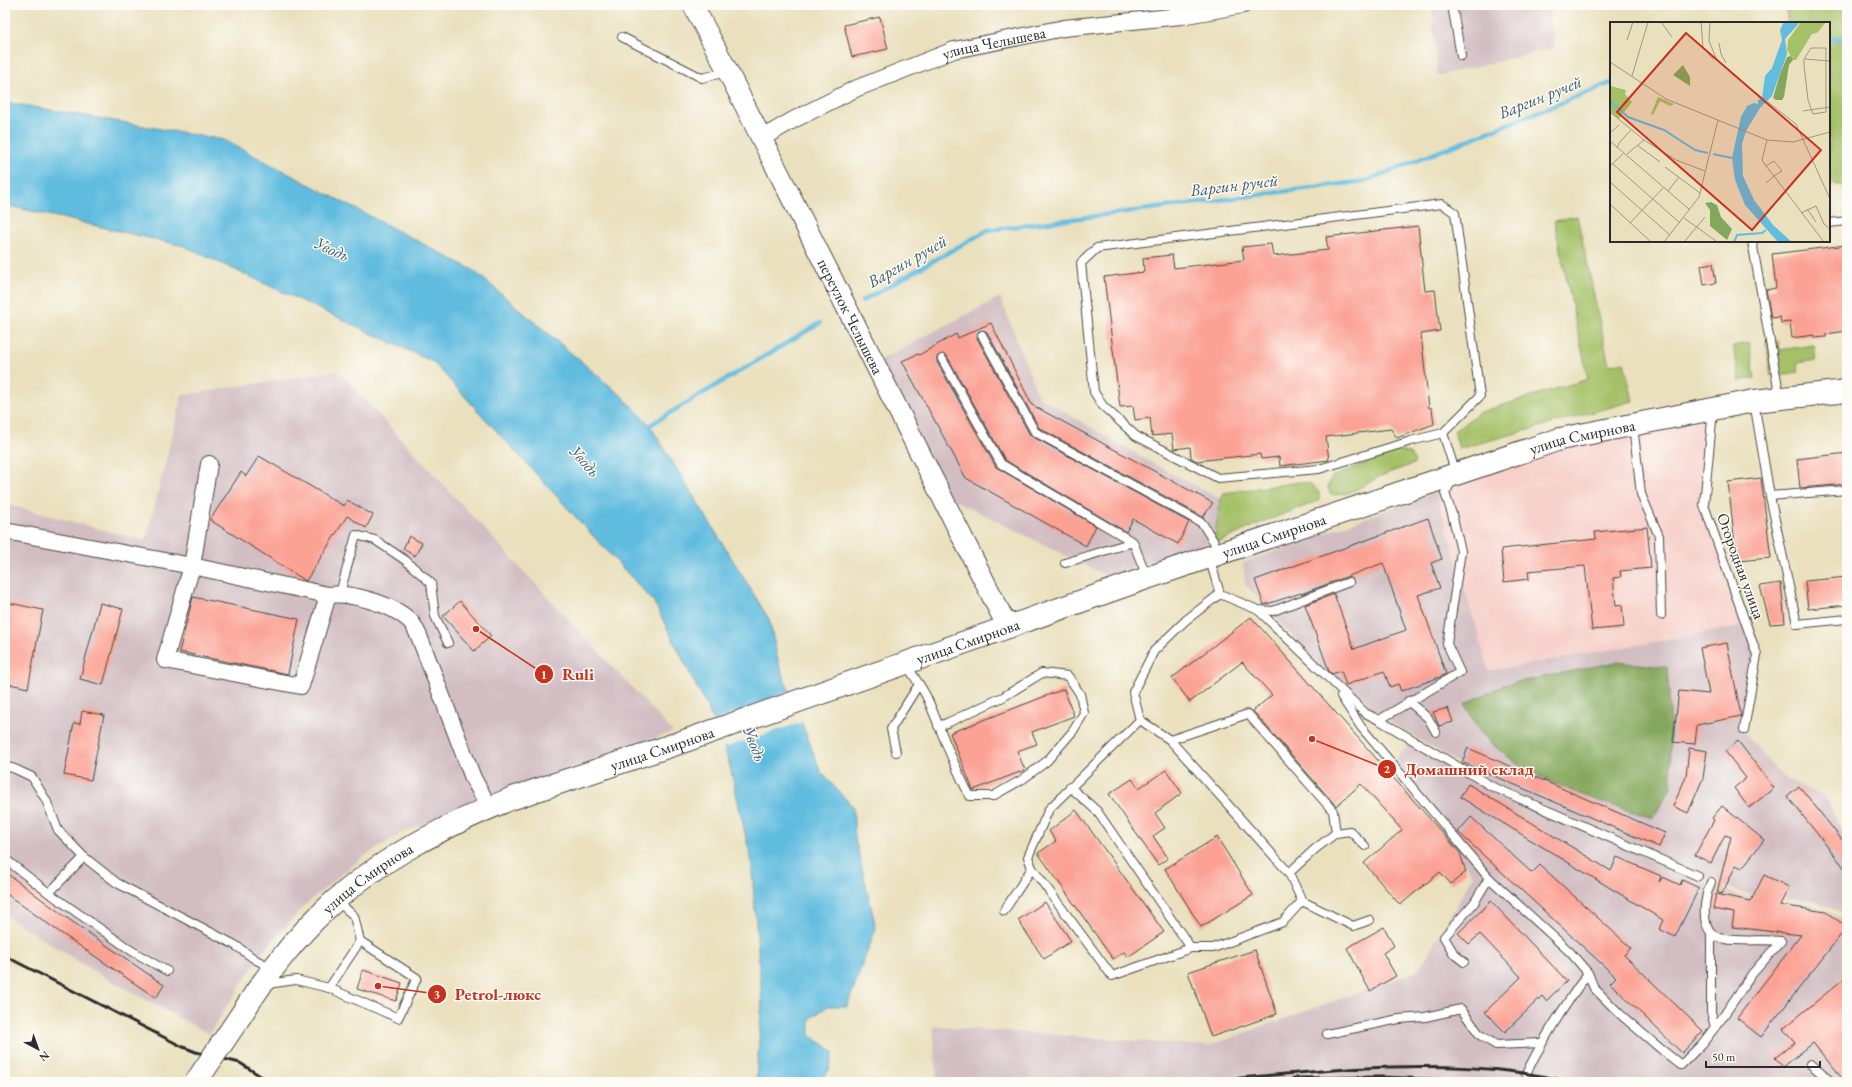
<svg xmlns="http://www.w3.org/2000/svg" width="1852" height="1087" font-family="'EB Garamond',serif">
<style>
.built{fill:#f7d0ca}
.industrial{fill:#d2bec2}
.green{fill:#a5c167;stroke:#687649}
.forest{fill:#84a75c;stroke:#586944}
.water{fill:#61bcdf;stroke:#467485}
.pier{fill:#eae0bd}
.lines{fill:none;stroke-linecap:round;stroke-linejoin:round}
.stream{stroke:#61bcdf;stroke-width:4.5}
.building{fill:#fba294}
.service-casing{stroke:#484641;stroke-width:10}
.minor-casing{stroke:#484641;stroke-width:18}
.tertiary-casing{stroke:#484641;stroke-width:22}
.secondary-casing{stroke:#484641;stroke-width:24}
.service{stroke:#fff;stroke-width:8}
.minor{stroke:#fff;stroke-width:16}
.tertiary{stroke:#fff;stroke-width:20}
.secondary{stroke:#fff;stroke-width:22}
.rail{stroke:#2b2b2b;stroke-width:3}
.secondary-bridge-casing{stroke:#484641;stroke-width:24;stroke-linecap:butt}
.secondary-bridge{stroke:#fff;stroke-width:22}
.labels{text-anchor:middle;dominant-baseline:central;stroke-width:3;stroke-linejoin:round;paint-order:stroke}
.street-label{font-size:16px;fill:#2b2b2b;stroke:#fdfcf7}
.water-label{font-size:17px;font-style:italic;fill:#3e5e6a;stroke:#fdfcf7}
.inset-river{fill:none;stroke:#61bcdf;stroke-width:2}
.inset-road{fill:none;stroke:#9e9883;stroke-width:1}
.view{fill:#c8321e;fill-opacity:0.15;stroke:#c8321e;stroke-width:2}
.inset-edge{fill:none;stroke:#2b2b2b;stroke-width:2}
.leader{fill:none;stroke:#c8321e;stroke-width:1.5}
.callout-dot{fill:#c8321e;stroke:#fdfcf7;stroke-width:1.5}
.mark-label{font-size:12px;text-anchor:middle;font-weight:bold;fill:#fff}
.callout-label{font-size:17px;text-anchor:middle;font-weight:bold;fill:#c8321e;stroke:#fdfcf7;stroke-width:3;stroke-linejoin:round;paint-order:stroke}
</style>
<rect width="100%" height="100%" fill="#fdfcf7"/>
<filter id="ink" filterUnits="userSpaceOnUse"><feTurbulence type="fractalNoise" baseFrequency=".025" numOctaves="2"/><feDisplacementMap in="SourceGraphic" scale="8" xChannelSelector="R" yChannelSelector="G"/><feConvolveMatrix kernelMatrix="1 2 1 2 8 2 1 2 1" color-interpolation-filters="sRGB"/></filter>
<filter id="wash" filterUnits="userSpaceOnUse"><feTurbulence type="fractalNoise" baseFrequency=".012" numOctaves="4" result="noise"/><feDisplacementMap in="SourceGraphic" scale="16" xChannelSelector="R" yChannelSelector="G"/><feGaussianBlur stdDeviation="0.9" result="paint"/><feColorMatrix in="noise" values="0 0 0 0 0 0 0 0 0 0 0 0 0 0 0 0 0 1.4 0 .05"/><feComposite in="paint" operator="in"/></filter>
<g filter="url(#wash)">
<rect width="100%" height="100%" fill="#eae0bd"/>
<polygon class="built" points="1708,419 1701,506 1744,626 1489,671 1436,492 1522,461 1598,439"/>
<g class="industrial">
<polygon points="1432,5 1548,5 1555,48 1437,76"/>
<polygon points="1000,297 1039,397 1145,459 1221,499 1214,541 1109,577 938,492 872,364"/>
<polygon points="338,371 673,732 472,802 400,834 360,859 305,905 264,950 209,1034 97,973 5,916 5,504 146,541 182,395"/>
<polygon points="1436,492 1489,671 1744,626 1755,655 1742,730 1782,777 1825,797 1847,840 1847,916 1814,900 1784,899 1741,893 1492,784 1371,710 1336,683 1245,584 1243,563"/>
<polygon points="1410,744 1490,788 1739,896 1784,904 1812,904 1847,921 1847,1082 937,1082 933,1026 1208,1046 1418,971 1473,876 1395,759"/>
</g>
<g class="green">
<polygon points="1787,5 1847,5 1847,186 1829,184 1829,23 1787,23"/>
<polygon points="1577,216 1609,365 1624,362 1633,401 1459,449 1454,431 1480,412 1588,379 1554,221"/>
<polygon points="1778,341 1780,350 1814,345 1816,360 1797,363 1799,372 1771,376 1766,342"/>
<polygon points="1749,343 1755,378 1740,381 1733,346"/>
<path d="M1398,450L1411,454L1415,462L1414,464C1402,468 1390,472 1379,477C1365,484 1346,499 1330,494L1328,486L1332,477Z"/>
<polygon points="1300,482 1311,484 1319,492 1319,499 1316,502 1265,521 1217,543 1214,541 1221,499 1224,493"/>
</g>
<path class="forest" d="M1616,662L1667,667L1670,709L1671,787L1653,818C1595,800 1530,782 1486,738C1477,730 1471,715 1465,704L1504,685Z"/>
<polygon class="water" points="5,102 224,140 473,270 623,397 649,424 769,619 779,665 821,772 853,807 855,839 876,928 847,1006 828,1006 810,1019 810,1035 834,1052 829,1070 820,1082 756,1082 762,1000 751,860 730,766 718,729 654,602 433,362 184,246 5,205"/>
<polygon class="pier" points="791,691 803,722 722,748 712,722"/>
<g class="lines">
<g class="stream">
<polyline points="1829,39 1847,38"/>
<polyline points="862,301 988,230 1365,181 1611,83"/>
<polyline points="645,428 820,323"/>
</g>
</g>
<g id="blocks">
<g class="building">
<polygon points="880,17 888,49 852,57 844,25"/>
<polygon points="1418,226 1425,291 1435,290 1440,331 1421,334 1429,408 1432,408 1434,424 1397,438 1391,429 1326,437 1329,460 1280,466 1279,457 1261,459 1260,454 1197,461 1191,458 1190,447 1174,449 1172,434 1152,436 1150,418 1135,420 1133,406 1120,407 1104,277 1144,272 1143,258 1172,255 1174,268 1244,260 1242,247 1271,244 1273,256 1328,250 1326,237"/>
<polygon points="1847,245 1847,331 1826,334 1826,337 1814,338 1814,335 1792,338 1790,322 1781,323 1780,317 1771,318 1766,290 1776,288 1772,254"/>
<polygon points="1713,263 1716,283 1704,285 1701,265"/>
<polygon points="991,323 1032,405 1213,503 1203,517 1039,428 987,332 983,330 978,332 977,338 1030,435 1189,522 1178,544 1133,519 1126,532 1005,460 947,356 942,354 937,357 937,362 996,467 1096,526 1086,546 966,478 902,361 918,354 919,355 956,334 958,338"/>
<polygon points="1847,453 1847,484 1800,488 1797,459"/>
<polygon points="259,456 344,506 347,500 373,515 366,528 347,516 306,581 210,520 241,472 246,476"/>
<polygon points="1761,478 1771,558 1737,561 1728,482"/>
<polygon points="1428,518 1442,559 1431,563 1440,588 1418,595 1446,674 1440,677 1401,691 1398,684 1390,687 1384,671 1346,685 1341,671 1332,674 1329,671 1305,605 1334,594 1354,649 1406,630 1383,563 1301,594 1301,593 1264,605 1255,580"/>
<polygon points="1647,527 1651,568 1620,571 1621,577 1613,578 1616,606 1622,605 1624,627 1592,630 1585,566 1528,571 1529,579 1504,582 1501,549 1596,539 1595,532"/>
<polygon points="409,536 422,543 415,556 403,549"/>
<polygon points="1847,577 1847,605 1808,609 1805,581"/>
<polygon points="1781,583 1785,623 1770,624 1760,586"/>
<polygon points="193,597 299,619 288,674 179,652"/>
<polygon points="460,601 491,636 474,651 443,616"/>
<polygon points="5,602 43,610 28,688 5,683"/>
<polygon points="100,603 123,609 103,685 80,679"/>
<polygon points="1251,617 1460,853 1466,872 1451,884 1440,872 1400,905 1364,863 1402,830 1361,784 1336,806 1253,711 1272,695 1242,662 1190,702 1172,678"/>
<polygon points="1727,643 1741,716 1697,725 1695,744 1673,742 1679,691 1709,694 1700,648"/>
<polygon points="1064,689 1074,716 1032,732 1037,744 1017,751 1025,770 973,790 950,733"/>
<polygon points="1448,708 1453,722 1439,726 1433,712"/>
<polygon points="82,711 104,715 91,780 64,775 74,723 80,724"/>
<polygon points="1738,741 1774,788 1749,808 1734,788 1746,778 1725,751"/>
<polygon points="1468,748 1665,833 1659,847 1462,762"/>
<polygon points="1689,748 1707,751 1703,778 1688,813 1673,806 1686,777"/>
<polygon points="1166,770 1182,793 1155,813 1165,828 1153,836 1168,858 1158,865 1109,794 1132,779 1139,788"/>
<polygon points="1468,784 1611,871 1617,857 1661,876 1659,882 1663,877 1680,885 1682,880 1699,888 1675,937 1659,929 1663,920 1460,797"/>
<polygon points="1799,786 1847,846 1847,871 1787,796"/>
<polygon points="1722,806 1764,840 1742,868 1736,865 1722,894 1717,892 1731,837 1725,835 1711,863 1695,855 1714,820 1712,818"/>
<polygon points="1076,810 1164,932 1128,957 1124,952 1113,959 1038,853 1056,841 1049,831"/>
<polygon points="1471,817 1532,873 1540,865 1631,948 1624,955 1703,1031 1682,1053 1610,983 1616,977 1458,832"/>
<polygon points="1217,837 1253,895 1201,927 1165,869"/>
<polygon points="5,872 67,918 164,985 156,998 58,931 5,893"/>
<polygon points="1764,875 1789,887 1780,905 1826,912 1847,927 1761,1037 1737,1018 1801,935 1732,927 1734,913 1713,909 1716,894 1751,901"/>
<polygon points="1491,901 1567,981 1546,1001 1542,996 1505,1032 1485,1012 1521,977 1480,934 1469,944 1458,933"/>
<polygon points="1045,902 1071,941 1044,959 1018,920"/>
<polygon points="1384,927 1394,946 1383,953 1396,976 1370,991 1347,948"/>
<polygon points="1255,950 1277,1014 1211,1037 1188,972"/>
<polygon points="363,970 402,983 396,1001 357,989"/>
<polygon points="1847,976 1847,1082 1845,1082 1813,1043 1783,1067 1775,1058 1795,1042 1783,1029"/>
</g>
</g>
</g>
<g filter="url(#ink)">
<use href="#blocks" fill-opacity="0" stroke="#484641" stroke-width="1"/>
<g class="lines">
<g class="service-casing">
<g id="service">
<polyline points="1452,5 1461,56"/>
<polyline points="622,37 702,78 727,72"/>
<polygon points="1442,204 1455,213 1480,396 1443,433 1411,441 1319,469 1218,478 1136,436 1103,406 1094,392 1081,263 1097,248"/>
<polyline points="1829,223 1847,221"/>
<polyline points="1752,241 1780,398"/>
<polyline points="982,335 1035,432 1202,523 1214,542 1218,553"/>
<polyline points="942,359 1001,464 1133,542 1147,577"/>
<polyline points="1754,402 1770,496 1797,624 1847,619"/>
<polyline points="1713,410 1704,505 1757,655 1744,730"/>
<polyline points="1633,425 1641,494 1659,536 1661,615"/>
<polyline points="1770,496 1847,490"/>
<polyline points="1209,557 1220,594 1258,610 1365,713 1379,720 1491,786 1698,876"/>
<polyline points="1065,563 1133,542"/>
<polyline points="340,593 356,535 375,540 405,560 431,583 435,616 448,643"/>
<polyline points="1258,610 1273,611 1349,582"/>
<path d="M906,664C913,676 923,688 928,700C942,732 953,765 970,796H993L1023,779L1047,761L1073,731L1084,713L1080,694L1068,676L1042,673L1003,697L947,723L938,726"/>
<path d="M1341,696L1361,727L1489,878L1570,952L1588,973C1565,1005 1543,1038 1526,1074"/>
<polyline points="1408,701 1428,718 1436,732"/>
<polyline points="1140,720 1049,809 1028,857 1032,868 1112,976 1191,948"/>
<polyline points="1379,720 1460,672 1447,644 1461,551 1452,514 1445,493 1456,474 1443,433"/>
<polyline points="1170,740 1248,714 1333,811 1336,833"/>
<polyline points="896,752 891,729 919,684"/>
<polyline points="5,766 15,769 32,777 46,800 58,830 84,857 117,883 235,945 256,960 273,968"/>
<polyline points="1070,787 1097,811 1191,948 1213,948 1283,922 1302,901 1289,873 1170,740 1140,720 1133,692 1154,651 1186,620 1220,594"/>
<polyline points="5,859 49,893 84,857"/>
<polyline points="1289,873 1315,849 1336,833 1350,831 1365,846"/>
<polyline points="49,893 132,951 167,971"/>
<polyline points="1302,901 1353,926 1370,920"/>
<polyline points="1004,911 1032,868"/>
<polyline points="1711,933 1711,1012 1715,1027"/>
<polyline points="1464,962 1454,954 1444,937 1474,903 1489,878"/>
<path d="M1588,973L1594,988L1621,1015L1662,1050L1681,1065L1702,1044L1722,1018L1752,974L1781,941C1762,939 1743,942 1725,939C1697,936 1704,899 1711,882"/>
<polyline points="267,984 296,980 329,988 360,941 354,916 336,900"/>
<polyline points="329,988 398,1018 417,978 360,941"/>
<polyline points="1327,1034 1399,1019 1425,1017 1461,1009 1480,1035 1496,1045 1540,1043"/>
<polyline points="1810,1064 1832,1082"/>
</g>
</g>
<g class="minor-casing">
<g id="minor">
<path id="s1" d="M762,138L795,119L855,89L954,50L1064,28L1181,16L1243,5"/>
<polyline points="209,464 192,566 328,595"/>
<path d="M5,531L192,566L165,660L301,686L328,595C350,592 392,604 409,620C414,624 416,631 419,636L473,778L489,807"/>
</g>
</g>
<g class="tertiary-casing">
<g id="tertiary">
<path id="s2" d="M693,5L728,72L1008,628"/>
</g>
</g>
<g class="secondary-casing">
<g id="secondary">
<path id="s3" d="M241,1015C265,977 293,940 326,909C378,859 447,825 513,798L679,743L1147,578L1560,439L1754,401L1847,391"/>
</g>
</g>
<use href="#service" class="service"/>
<use href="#minor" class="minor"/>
<use href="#tertiary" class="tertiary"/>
<use href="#secondary" class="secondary"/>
<g class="rail">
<polyline points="5,956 183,1047 196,1052 240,1063 270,1082"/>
<polyline points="1293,1078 1381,1077 1503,1082"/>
<path d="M1215,1080C1315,1072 1416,1059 1516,1072C1534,1075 1552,1077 1569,1082"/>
<polyline points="1185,1082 1221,1080"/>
</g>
<g class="secondary-bridge-casing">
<polyline id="secondary-bridge" points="196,1082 241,1015"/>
</g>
<use href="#secondary-bridge" class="secondary-bridge"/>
</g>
</g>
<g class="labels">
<g class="street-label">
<text stroke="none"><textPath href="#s1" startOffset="252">улица Челышева</textPath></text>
<text stroke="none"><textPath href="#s2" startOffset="349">переулок Челышева</textPath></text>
<text stroke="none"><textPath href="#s3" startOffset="1484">улица Смирнова</textPath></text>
<text stroke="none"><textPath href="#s3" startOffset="1160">улица Смирнова</textPath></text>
<text transform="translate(1741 566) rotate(70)">Огородная улица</text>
<text stroke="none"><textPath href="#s3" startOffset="836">улица Смирнова</textPath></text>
<text stroke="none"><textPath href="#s3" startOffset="512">улица Смирнова</textPath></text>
<text stroke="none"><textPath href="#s3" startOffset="188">улица Смирнова</textPath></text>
</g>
<g class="water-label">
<text transform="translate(1540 97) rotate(-22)">Варгин ручей</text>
<text transform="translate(1234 185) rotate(-7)">Варгин ручей</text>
<text transform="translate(332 249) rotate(25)">Уводь</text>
<text transform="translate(907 261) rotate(-30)">Варгин ручей</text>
<text transform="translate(585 461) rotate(48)">Уводь</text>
<text transform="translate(755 744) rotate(69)">Уводь</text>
</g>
</g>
<g transform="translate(1610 22)">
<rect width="220" height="220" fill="#eae0bd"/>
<path d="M191,0H216L207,11L202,12L186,38H183L177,28L178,18ZM0,64L16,68L15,72L22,80L9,97L0,90ZM48,75L64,82L60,84L50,79L43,93L41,92Z" fill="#a5c167"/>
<path d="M181,34L183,38L179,43L174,75L172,78H166L163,76L170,52L177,35ZM73,43L80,55V64L63,53ZM101,180L107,183L111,195L122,207L117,218L100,204V188L95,181Z" fill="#84a75c"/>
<path d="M174,0H190L175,17L177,32L162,74L150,86L136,109L132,122L133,154L144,178L163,203L182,220H168L135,183L125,158L122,136L131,95L137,84L144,81L148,82V78L152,76L155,54L162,46L172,18L170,8Z" fill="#61bcdf"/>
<path class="inset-river" d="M0,79L18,95L54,108L85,128L98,131M103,132L122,136M124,220L127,213L152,211L156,208"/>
<path class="inset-road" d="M51,0L62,15M91,0L93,25L103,37M100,0L99,19L106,36L122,52L186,102L220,177M17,18L23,0M109,21L111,32L116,41M201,26H216V90L203,92L198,78L194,43V37ZM195,37L220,39M0,40L56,77L157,118L183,120L220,110M22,54L38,0M193,89L220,85M0,90L34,118L66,138L95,149M0,111L9,103M157,118L152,138L156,144L164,139L172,149L164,154L214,220M0,119L80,188M27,123L50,140M7,126L9,121L21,108M17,132L34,118M3,142L70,201M0,144L13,132M156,144L164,154L156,161M55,145L90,171M0,160L60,213M58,169L69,155M0,182L41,220M197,187L206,200M191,191L206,184L214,202L220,207M74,196L106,219M20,201L53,166M54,220L89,175L108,98M74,220L95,195"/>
<path class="view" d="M76,11L211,128L142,208L7,90Z"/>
<rect width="220" height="220" class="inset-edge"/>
</g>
<path class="leader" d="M476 629L544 674M1312 739L1387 769M378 986L437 994"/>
<g class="callout-dot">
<circle cx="476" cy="629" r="4"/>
<circle cx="1312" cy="739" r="4"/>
<circle cx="378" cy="986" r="4"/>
<circle cx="544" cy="674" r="10"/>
<circle cx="1387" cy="769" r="10"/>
<circle cx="437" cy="994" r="10"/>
</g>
<g class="mark-label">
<text x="544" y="679">1</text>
<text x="1387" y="773">2</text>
<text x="437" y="998">3</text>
</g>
<g class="callout-label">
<text x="578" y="680">Ruli</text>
<text x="1469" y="775">Домашний склад</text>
<text x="498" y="1000">Petrol-люкс</text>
</g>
<rect width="1852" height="1087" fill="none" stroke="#fdfcf7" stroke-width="20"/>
<g transform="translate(38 1049) rotate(139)" stroke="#fdfcf7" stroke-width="3" paint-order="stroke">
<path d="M0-3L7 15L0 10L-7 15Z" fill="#2b2b2b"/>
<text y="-6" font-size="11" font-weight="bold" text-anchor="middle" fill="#2b2b2b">N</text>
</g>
<path d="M1706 1061v6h114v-6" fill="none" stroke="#2b2b2b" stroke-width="2"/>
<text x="1712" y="1061" font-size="12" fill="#2b2b2b" stroke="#fdfcf7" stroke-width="3" paint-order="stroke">50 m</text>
</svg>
